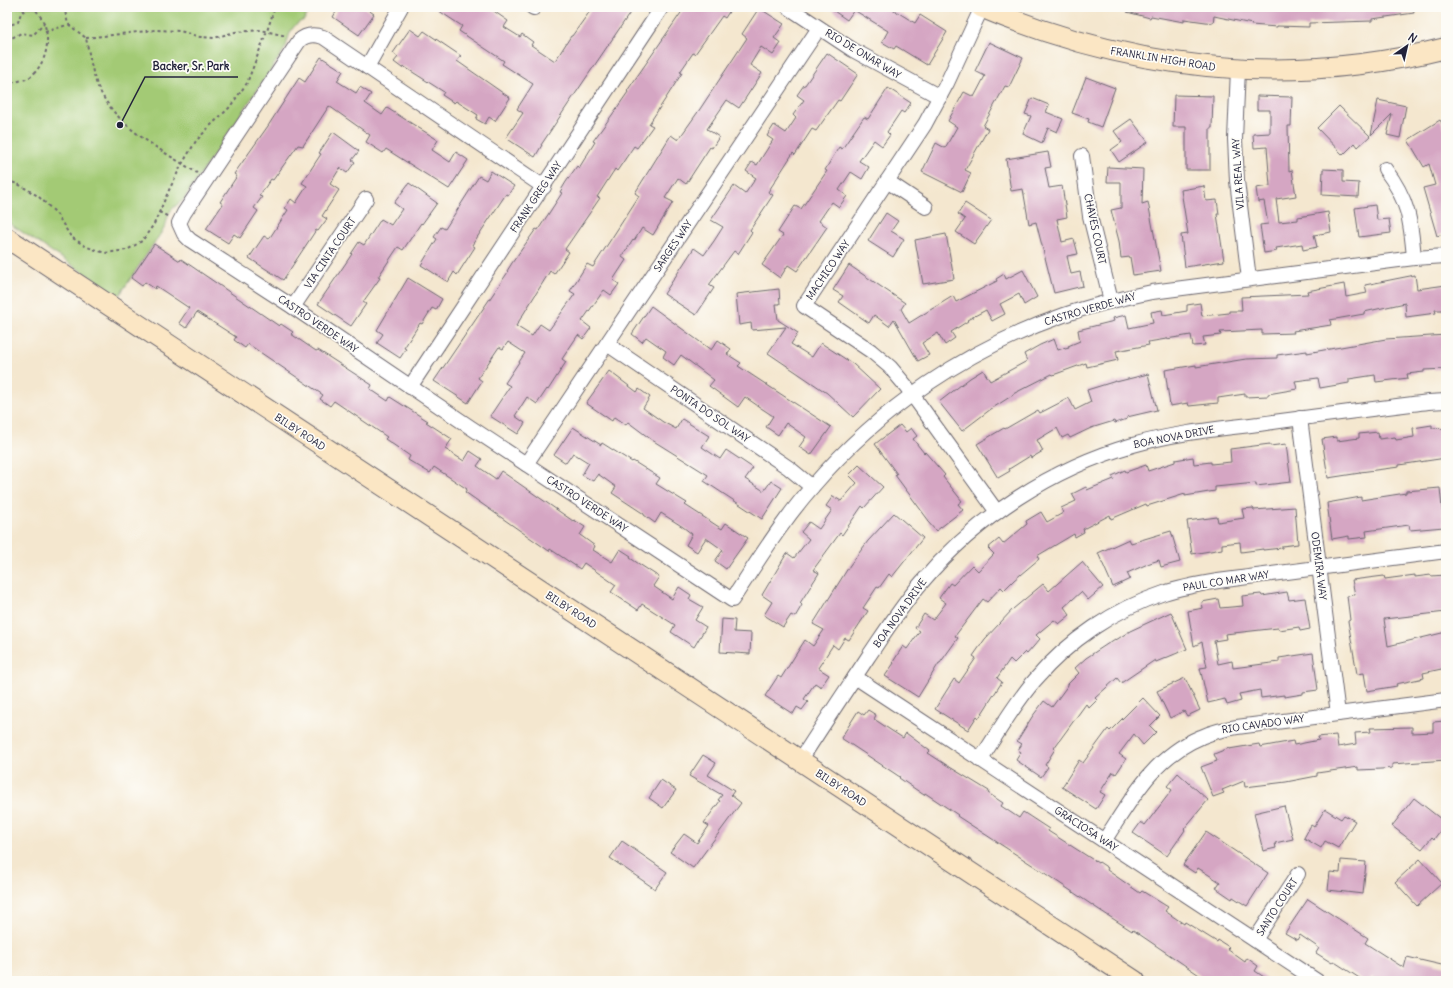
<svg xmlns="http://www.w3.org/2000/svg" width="1453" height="988" font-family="Delius,sans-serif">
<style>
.green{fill:#a3ca75;stroke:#627658}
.building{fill:#d5a6c3}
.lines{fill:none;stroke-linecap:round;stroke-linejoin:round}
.street-casing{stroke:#6c676f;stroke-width:16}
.secondary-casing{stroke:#6c676f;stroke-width:22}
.path{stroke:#6c676f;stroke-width:2;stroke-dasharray:3 3;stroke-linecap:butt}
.street{stroke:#fff;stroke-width:14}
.secondary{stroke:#fbe6c4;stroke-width:20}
.labels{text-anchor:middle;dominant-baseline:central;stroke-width:3.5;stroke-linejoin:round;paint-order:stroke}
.street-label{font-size:10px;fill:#22223b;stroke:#fdfcf7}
.leader{fill:none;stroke:#22223b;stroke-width:1.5}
.callout-dot{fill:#22223b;stroke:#fdfcf7;stroke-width:1.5}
.callout-label{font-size:11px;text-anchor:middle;font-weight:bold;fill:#22223b;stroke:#fdfcf7;stroke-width:3.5;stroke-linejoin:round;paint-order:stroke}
</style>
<rect width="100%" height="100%" fill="#fdfcf7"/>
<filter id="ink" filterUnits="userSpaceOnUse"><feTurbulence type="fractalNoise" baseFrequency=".025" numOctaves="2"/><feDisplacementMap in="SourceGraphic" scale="8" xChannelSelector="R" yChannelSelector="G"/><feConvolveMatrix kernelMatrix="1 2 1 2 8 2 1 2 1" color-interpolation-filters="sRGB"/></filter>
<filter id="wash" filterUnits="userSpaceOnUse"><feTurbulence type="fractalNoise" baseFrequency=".012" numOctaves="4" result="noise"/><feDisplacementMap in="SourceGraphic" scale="16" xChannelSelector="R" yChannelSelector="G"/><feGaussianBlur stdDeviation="0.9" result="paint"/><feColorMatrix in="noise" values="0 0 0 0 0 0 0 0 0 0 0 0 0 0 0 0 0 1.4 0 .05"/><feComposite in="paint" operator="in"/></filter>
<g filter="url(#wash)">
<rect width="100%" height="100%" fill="#f4e7cf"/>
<path class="green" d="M7,7H311L304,20C291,25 289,34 286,47L183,200L173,208L169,213L165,227L119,296L7,222Z"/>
<g id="blocks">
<g class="building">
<polygon points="339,7 364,7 374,14 359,35 333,17"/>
<polygon points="433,7 488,7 508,21 504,27 520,37 522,34 533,42 531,45 555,61 571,36 572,36 593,7 634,7 567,106 541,145 542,145 535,157 506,138 523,113 517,109 533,84 502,64 504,61 459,31 462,26"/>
<polygon points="685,7 732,7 725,18 722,16 695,54 693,53 680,72 682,73 666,98 649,124 653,126 637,148 634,146 617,171 615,169 597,197 600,198 565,249 569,252 554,274 550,271 516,326 532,336 540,324 549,330 575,294 570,291 587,264 593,267 617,230 639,196 635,193 671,135 678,140 700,109 747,38 742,34 759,8 784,24 774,38 781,43 773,55 761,47 750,65 762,73 739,108 727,100 707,129 719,137 712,148 710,147 686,184 678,178 665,198 673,202 653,235 642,228 634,241 633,240 622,257 626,260 613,280 619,284 611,295 604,290 582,321 591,328 583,339 578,335 562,359 566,362 548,390 547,389 537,404 527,397 515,416 525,423 518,434 490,416 510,386 505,383 525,353 508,342 503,349 499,347 478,378 482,381 468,403 434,381 508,272 507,271 512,263 536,229 538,230 562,193 560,192 566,182 577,166 579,168 595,142 593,141 612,115 628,92 627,91"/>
<polygon points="828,7 889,7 915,23 920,15 947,32 927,65 896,46 894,49 882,42 888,31 854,10 847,20"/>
<polygon points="1124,7 1413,7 1414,13 1372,19 1372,21 1309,23 1309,27 1277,26 1277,27 1251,25 1252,24 1214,16 1213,23 1184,19 1184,22 1151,16 1150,18 1127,12 1128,10 1123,9"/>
<polygon points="410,29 420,36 424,31 461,56 457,61 510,98 495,121 489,117 485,124 476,119 478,115 456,101 454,103 442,95 444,92 403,66 402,68 394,62 398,57 393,53"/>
<polygon points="989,42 1023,58 1009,87 1005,86 983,126 988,129 965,170 971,173 962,192 922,172 936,143 945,148 957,127 948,121 964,92 974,97 985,76 975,71"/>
<polygon points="827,53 858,74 840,101 838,100 816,131 812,129 795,155 793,153 768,192 773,195 750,230 752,232 738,254 734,251 709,285 714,288 696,315 664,294 694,248 704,255 714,241 723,227 711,220 734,186 745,194 756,178 746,171 752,162 757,165 773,140 767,136 774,125 786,133 796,118 793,115 804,100 797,95 804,85 805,85"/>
<polygon points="321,57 343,71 337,81 356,93 360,87 371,94 365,103 382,115 387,108 438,140 432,150 450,162 456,152 468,160 449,189 386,149 383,153 366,142 370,135 329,106 303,146 298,145 273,180 271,179 259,196 262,197 254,208 258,211 240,238 234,234 228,243 206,229 223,204 220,202 237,176 234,174 268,126 299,78 305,82"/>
<polygon points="1086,77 1115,88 1101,127 1088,122 1089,119 1072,113"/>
<polygon points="888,88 911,103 904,113 901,111 887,132 890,135 882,146 874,140 859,161 869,167 862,179 851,172 839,190 847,196 839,207 832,202 819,221 827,227 797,271 788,265 780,278 762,265 783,235 778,232 795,206 801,209 827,171 825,170 839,147 842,149 864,117 868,119"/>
<polygon points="1174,95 1213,96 1212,128 1210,128 1210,170 1186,170 1186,127 1173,127"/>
<polygon points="1257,96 1292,97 1291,126 1288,126 1289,171 1292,170 1296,196 1276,199 1279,222 1298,220 1298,217 1328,212 1331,232 1314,235 1317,247 1303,250 1302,244 1276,248 1277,251 1264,253 1260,225 1268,224 1264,201 1258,202 1256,188 1270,186 1267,147 1254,148 1253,134 1270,133 1270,110 1257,110"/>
<polygon points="1032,98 1049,105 1046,112 1063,119 1057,132 1048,128 1042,143 1023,134 1031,116 1025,114"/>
<polygon points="1378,100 1406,106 1400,138 1387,135 1392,114 1371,135"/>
<polygon points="1339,106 1370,136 1358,147 1355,143 1343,155 1317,128"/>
<polygon points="1131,119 1148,142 1119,162 1111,150 1122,142 1114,131"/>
<polygon points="1440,120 1446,130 1446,233 1437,236 1423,188 1435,185 1429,164 1424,167 1408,140"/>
<polygon points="333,132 359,151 352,160 355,162 347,173 340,168 330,184 339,190 322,216 327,219 318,231 316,230 283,280 249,258 264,236 269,239 288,210 285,208 291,199 296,203 307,186 302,183 321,154 319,153"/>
<polygon points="1048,152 1051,167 1045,168 1049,188 1062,186 1067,217 1057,219 1062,242 1074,239 1078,254 1067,256 1071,274 1080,272 1083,286 1054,293 1036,222 1029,224 1023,189 1011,191 1006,159"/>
<polygon points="1108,167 1143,169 1142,204 1148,202 1161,271 1133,275 1130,257 1121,258 1119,241 1111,210 1121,208 1121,182 1107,182"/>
<polygon points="1323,169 1343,170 1343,182 1359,183 1358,197 1322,195"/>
<polygon points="491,171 514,186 508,195 506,194 472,245 475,247 457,275 454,272 448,282 421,265 437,239 434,237 441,227 445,229 479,176 486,180"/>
<polygon points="409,183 437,203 422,224 421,223 403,250 398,247 378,277 380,278 363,302 366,304 351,326 318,304 352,254 351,254 359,242 364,245 381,219 391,225 402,209 394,203"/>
<polygon points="1204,186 1206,201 1217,200 1219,214 1217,214 1224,261 1185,267 1181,235 1188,234 1181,190"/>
<polygon points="965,203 991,220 974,244 956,232 965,219 958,214"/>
<polygon points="1375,205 1377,220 1389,219 1391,233 1359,237 1355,208"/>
<polygon points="886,213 898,221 891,231 904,239 893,257 868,241"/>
<polygon points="946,234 954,279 923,284 915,240"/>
<polygon points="154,244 180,261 181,259 279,326 281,324 293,332 291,334 316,351 318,350 372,385 370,389 388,401 390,397 428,421 426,422 452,439 445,449 464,461 470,451 482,459 477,466 496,479 501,471 573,521 574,520 585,527 580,535 595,546 593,550 612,562 620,549 631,556 630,558 659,577 653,586 672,599 679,587 691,595 689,599 703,607 695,620 706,627 694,647 671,632 675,625 642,604 638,610 611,592 616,585 584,563 580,569 550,549 549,551 465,492 467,489 434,467 430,473 408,460 410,456 385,439 387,437 334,401 330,406 320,399 323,395 248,344 245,348 234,340 236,337 197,312 186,328 179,323 189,308 156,286 155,289 145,282 142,286 131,278"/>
<polygon points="849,265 905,303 901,309 909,323 953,296 956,302 997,281 996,279 1004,274 1006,279 1023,270 1037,297 1024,305 1019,294 1000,304 1005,314 992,321 986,310 967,320 968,321 951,332 955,338 945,345 938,333 922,343 929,355 918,361 894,319 889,326 874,315 869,323 839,302 843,296 833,290"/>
<polygon points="1415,275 1417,289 1446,285 1446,310 1435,310 1436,313 1406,317 1405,303 1364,312 1364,314 1330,320 1331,325 1293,331 1294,333 1262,334 1262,330 1220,332 1221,335 1203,337 1205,345 1193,346 1191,335 1148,342 1149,345 1116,351 1118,360 1087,367 1086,363 1053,375 1052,374 1013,394 1013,395 991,409 962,431 939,402 970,378 983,370 990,381 1027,361 1024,354 1040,345 1054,339 1058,350 1064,348 1065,349 1069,348 1068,346 1080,341 1078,330 1114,321 1113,318 1126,315 1129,328 1153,323 1151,312 1162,310 1163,315 1187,311 1187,305 1200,303 1202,316 1229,313 1229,311 1242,311 1241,297 1308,294 1307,291 1344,284 1346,297 1367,293 1365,285"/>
<polygon points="408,278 442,299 436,310 432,308 422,324 420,323 404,348 406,349 400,358 377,343 383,334 377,330"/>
<polygon points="779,289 780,304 776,304 778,320 798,333 791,344 812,357 821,343 853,364 880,389 853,417 827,393 768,353 786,327 752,330 751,323 739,325 736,294"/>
<polygon points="651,306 711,350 718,340 731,349 727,354 741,363 738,366 831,427 811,455 799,447 806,437 786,423 778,435 766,427 773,416 761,408 745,397 738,407 709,386 714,380 681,355 674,365 663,357 666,351 646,337 642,342 632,334"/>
<polygon points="1446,335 1446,369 1424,370 1424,372 1407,374 1408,378 1376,382 1375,375 1349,379 1349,383 1320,388 1318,378 1295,381 1297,389 1268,394 1268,396 1245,397 1245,394 1218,398 1218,403 1189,406 1188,403 1170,406 1165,370 1196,365 1196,367 1246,359 1277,358 1277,355 1307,351 1307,353 1386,339"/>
<polygon points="609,371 637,392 639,389 650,397 643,408 663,422 676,429 682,419 709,436 702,447 720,459 726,450 753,468 745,479 764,491 771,481 782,488 762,519 704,481 708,475 652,440 628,422 626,425 614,417 612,421 586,403"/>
<polygon points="1148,374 1157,410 1127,417 1127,419 1115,423 1114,421 1091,428 1070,438 1068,435 1062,438 1057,428 1037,440 1043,451 1031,458 1030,456 1009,469 1010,471 998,478 977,444 1004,428 1005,429 1038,410 1040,413 1069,398 1075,410 1091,402 1087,390 1116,381 1116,382"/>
<polygon points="900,425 906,432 911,428 917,436 913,439 924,453 925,452 945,475 943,477 962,501 958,504 963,510 936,531 928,522 929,521 895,475 897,474 875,444"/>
<polygon points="1432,425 1432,428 1446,429 1446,458 1399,465 1399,467 1360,472 1360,473 1328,478 1322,439 1337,437 1337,441 1359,438 1359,434 1378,432 1379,439 1395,437 1396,440 1414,437 1413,428"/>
<polygon points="573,427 601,445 602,443 632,462 633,461 660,478 656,484 687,503 685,505 722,529 726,523 748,538 726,569 715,561 723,550 706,538 697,552 686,545 692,534 683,527 661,513 655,523 644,515 644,514 612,493 616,487 598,474 593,481 582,475 589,463 573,453 566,463 554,455"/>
<polygon points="1270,444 1270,446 1286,444 1291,482 1256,486 1256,483 1215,487 1215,491 1185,496 1185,494 1147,506 1146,504 1111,519 1110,515 1083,529 1084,532 1075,537 1074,534 1037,556 1039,559 1014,580 1004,590 1001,587 987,602 983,599 955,636 958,638 940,663 939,663 918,697 885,676 894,663 893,662 903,646 907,649 920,631 915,628 924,614 933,620 946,603 939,598 950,583 953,585 972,565 978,571 994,554 988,548 999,539 1003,544 1027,524 1026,521 1041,512 1047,522 1063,513 1061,508 1076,501 1072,494 1086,487 1087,490 1114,479 1112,476 1125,470 1126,472 1146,465 1148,471 1175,462 1175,460 1193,457 1194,464 1211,462 1211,464 1231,462 1230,449"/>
<polygon points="859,465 883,487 864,508 862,506 842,535 840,533 813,570 819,573 800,603 802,605 795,617 791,615 783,627 764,615 772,602 762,595 787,553 794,558 809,539 801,532 809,522 819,529 832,510 826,506 833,496 841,501 857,483 849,475"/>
<polygon points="1440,488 1444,527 1410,530 1409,525 1366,531 1367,537 1349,539 1349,536 1332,539 1327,503 1361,497 1361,500 1406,493 1406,491"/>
<polygon points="1295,507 1298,544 1282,546 1282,548 1263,550 1263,549 1241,552 1240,542 1222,544 1222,549 1192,554 1187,521 1217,517 1218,522 1244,518 1242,509 1253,508 1254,510"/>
<polygon points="894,513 923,538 892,577 889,574 879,588 877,587 863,608 868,611 849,640 845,638 838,649 833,645 818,668 829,675 821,687 815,683 804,699 808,702 802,710 797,707 793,714 765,696 778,676 781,678 805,640 813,646 824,630 813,624 850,565 868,541"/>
<polygon points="1171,531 1180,562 1161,567 1159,560 1150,563 1127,573 1130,579 1113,587 1098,553 1129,539 1131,543"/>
<polygon points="1082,562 1103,587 1088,600 1081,592 1064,607 1070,615 1059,624 1054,620 1036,635 1040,639 1027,654 1025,652 1014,663 1010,659 997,678 1002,682 979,718 977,716 968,730 935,709 954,679 959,683 976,658 973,656 985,639 1013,609 1043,584 1049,591"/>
<polygon points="1415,575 1415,577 1431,575 1431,576 1446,575 1446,612 1384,619 1388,646 1446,632 1446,668 1423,673 1424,678 1396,684 1397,686 1367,691 1364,673 1357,674 1348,621 1350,620 1347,596 1355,595 1352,580 1384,576 1385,579"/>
<polygon points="1287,592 1289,600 1305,598 1310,629 1300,631 1299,627 1279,630 1278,628 1225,634 1226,639 1214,641 1218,664 1232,661 1233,668 1279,662 1279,658 1313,653 1318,690 1303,692 1303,694 1284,697 1284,695 1261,698 1260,690 1239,694 1241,701 1227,705 1225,699 1208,703 1200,668 1207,667 1202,642 1194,646 1188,611 1203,608 1202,602 1218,599 1220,608 1243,606 1242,596 1261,594 1262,596"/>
<polygon points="1171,612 1187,649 1156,662 1155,660 1121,683 1117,678 1095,698 1097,700 1089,708 1086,704 1054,748 1055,749 1045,765 1048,767 1041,777 1016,760 1021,752 1018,750 1022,744 1017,741 1032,717 1044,701 1052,707 1068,685 1068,684 1079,673 1075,668 1086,658 1115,639 1116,640 1130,631"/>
<polygon points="722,619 735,620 734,632 751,633 750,654 720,652"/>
<polygon points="1185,678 1200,710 1187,716 1184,711 1170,718 1157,691"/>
<polygon points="1143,698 1160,716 1150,726 1156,732 1143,745 1134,734 1119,754 1126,759 1116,774 1113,772 1100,792 1105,795 1096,809 1062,787 1079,760 1083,763 1108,729 1110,731"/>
<polygon points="868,710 876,715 874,719 892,731 903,738 906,733 930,751 928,753 948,766 989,791 988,793 1003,803 1001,806 1019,818 1023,812 1049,829 1048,831 1098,863 1099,862 1108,868 1107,870 1140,893 1142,891 1168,907 1165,911 1184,924 1185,922 1217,942 1218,940 1229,947 1227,949 1245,962 1247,958 1258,966 1255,971 1270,981 1208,981 1133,930 1132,931 1098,909 1043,872 957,816 958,815 925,793 924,795 899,778 900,777 841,738 858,711 864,715"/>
<polygon points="1445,721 1446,726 1446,760 1392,764 1392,768 1381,769 1358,770 1358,767 1317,773 1317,776 1286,782 1245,787 1244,781 1222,790 1224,793 1213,797 1201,767 1217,761 1214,754 1229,748 1229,749 1259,744 1260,747 1293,741 1294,745 1319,740 1318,737 1336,735 1338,747 1356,744 1355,733 1371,732 1370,728 1412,727 1412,733 1433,732 1433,722"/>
<polygon points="703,755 716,763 708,775 734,791 731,795 741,803 693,868 670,852 684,834 697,843 709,826 704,823 720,801 718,800 722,795 689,776"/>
<polygon points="1178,773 1208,800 1184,829 1185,830 1167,856 1133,833 1141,822 1145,825 1172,790 1167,786"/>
<polygon points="661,780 676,790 663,808 649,798"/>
<polygon points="1414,798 1446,823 1434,839 1432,837 1422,849 1392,826"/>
<polygon points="1284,806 1293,839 1275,843 1276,848 1263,851 1254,813"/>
<polygon points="1325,809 1341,819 1344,815 1355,821 1338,848 1325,841 1321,848 1304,838 1311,825 1314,827"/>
<polygon points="1206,832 1268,873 1247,906 1233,897 1232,899 1216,888 1220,882 1198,868 1195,873 1183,865"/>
<polygon points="622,841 667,872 655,889 610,858"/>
<polygon points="1420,859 1442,883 1417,906 1395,882"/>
<polygon points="1341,860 1366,862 1363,894 1328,890 1330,872 1340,873"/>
<polygon points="1308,899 1368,938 1365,943 1404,968 1407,957 1446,966 1446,981 1378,981 1372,977 1369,981 1364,981 1333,961 1332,963 1316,953 1319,948 1300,935 1297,940 1285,933"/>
</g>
</g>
</g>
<g filter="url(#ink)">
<use href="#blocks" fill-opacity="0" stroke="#6c676f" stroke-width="1"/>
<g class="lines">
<g class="street-casing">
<g id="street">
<polyline points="532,7 534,8"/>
<polyline points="788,7 853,50 940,97"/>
<polyline points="982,7 947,83 925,124 804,306 871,351 890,367 906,386 997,512"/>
<polyline points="367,67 401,7"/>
<polyline points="1238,69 1235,139 1237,181 1249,279"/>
<polyline points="1082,156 1090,216 1111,301"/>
<path d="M1385,169C1408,199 1411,221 1414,258"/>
<polyline points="887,181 926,207"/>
<path d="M544,187L323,37C314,34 306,34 299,41L184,213L179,223L184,234L190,240L293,307L470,427L732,600C758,561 782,521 813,486C880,408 967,349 1064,315C1093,305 1123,298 1152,292L1414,258L1446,256"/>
<polyline points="293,307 366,199"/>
<polyline points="607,344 789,468 812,487"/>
<polyline points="410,387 662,7"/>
<polyline points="1300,418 1338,714"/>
<polyline points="526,464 819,28"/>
<polyline points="855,677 1317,981"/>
<path d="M980,760C998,733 1014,704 1035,680C1069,640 1115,609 1164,593C1182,587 1200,584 1218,581L1446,551"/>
<path d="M800,761C822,726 845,692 868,657C885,632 902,605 922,582C977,517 1052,468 1133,445C1174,433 1217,429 1259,424C1315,416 1372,409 1428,402L1446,401"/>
<path d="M1104,841C1131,800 1153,757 1201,737C1212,732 1224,729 1237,727L1446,700"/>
<polyline points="1255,940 1298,874"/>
</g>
</g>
<g class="secondary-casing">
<g id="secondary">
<path d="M981,7C1132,71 1287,88 1446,48"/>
<polyline points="7,238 1135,981"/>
</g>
</g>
<g class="path">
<path d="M64,7L68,24L86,38C89,53 93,79 100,91C120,130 162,150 197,173"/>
<polyline points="7,28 10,25 18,22 21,13 29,7"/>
<polyline points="45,32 67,25"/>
<polyline points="7,38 10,39 21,33 33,35 44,24"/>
<polyline points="86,38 155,30 180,31 200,37 214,38 235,32 261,30 286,36"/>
<path d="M7,86C13,80 23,82 30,77C46,64 51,42 44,23C42,18 37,12 34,7"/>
<polyline points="7,181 18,184 38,196 56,213 71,237 87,247 105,253 127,250 142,241 154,224 169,190 182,164 196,141 211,125 229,108 247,83 267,31 275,7"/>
<polyline points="159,212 169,217"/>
</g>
<use href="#street" class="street"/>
<use href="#secondary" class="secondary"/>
</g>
</g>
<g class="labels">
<g class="street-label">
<text transform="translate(863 54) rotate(31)">RIO DE ONAR WAY</text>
<text transform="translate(1163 59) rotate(9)">FRANKLIN HIGH ROAD</text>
<text transform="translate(1238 174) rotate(-94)">VILA REAL WAY</text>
<text transform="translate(536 197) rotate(-56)">FRANK GREG WAY</text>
<text transform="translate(1095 229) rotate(78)">CHAVES COURT</text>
<text transform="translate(673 246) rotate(-56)">SARGES WAY</text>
<text transform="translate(330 253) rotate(-56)">VIA CINTA COURT</text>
<text transform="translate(828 270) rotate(-56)">MACHICO WAY</text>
<text transform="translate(1090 309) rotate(-16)">CASTRO VERDE WAY</text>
<text transform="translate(318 324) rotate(34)">CASTRO VERDE WAY</text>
<text transform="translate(710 414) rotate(34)">PONTA DO SOL WAY</text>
<text transform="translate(300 432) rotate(33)">BILBY ROAD</text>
<text transform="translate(1174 437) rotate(-11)">BOA NOVA DRIVE</text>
<text transform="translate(587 504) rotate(33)">CASTRO VERDE WAY</text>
<text transform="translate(1319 566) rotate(83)">ODEMIRA WAY</text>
<text transform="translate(1226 581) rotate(-9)">PAUL CO MAR WAY</text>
<text transform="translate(571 610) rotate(33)">BILBY ROAD</text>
<text transform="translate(900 613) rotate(-54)">BOA NOVA DRIVE</text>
<text transform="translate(1263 724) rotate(-8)">RIO CAVADO WAY</text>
<text transform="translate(841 788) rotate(33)">BILBY ROAD</text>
<text transform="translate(1086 829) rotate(33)">GRACIOSA WAY</text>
<text transform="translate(1277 907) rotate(-57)">SANTO COURT</text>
</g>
</g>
<path class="leader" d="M120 125L145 77H238"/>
<circle class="callout-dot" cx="120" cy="125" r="4"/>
<g class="callout-label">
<text x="191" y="70">Backer, Sr. Park</text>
</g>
<rect width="1453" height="988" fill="none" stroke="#fdfcf7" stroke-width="24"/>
<g transform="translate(1407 46) rotate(34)" stroke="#fdfcf7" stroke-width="3" paint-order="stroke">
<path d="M0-3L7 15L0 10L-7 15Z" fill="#22223b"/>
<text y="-6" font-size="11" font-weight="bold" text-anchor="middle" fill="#22223b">N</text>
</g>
</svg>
